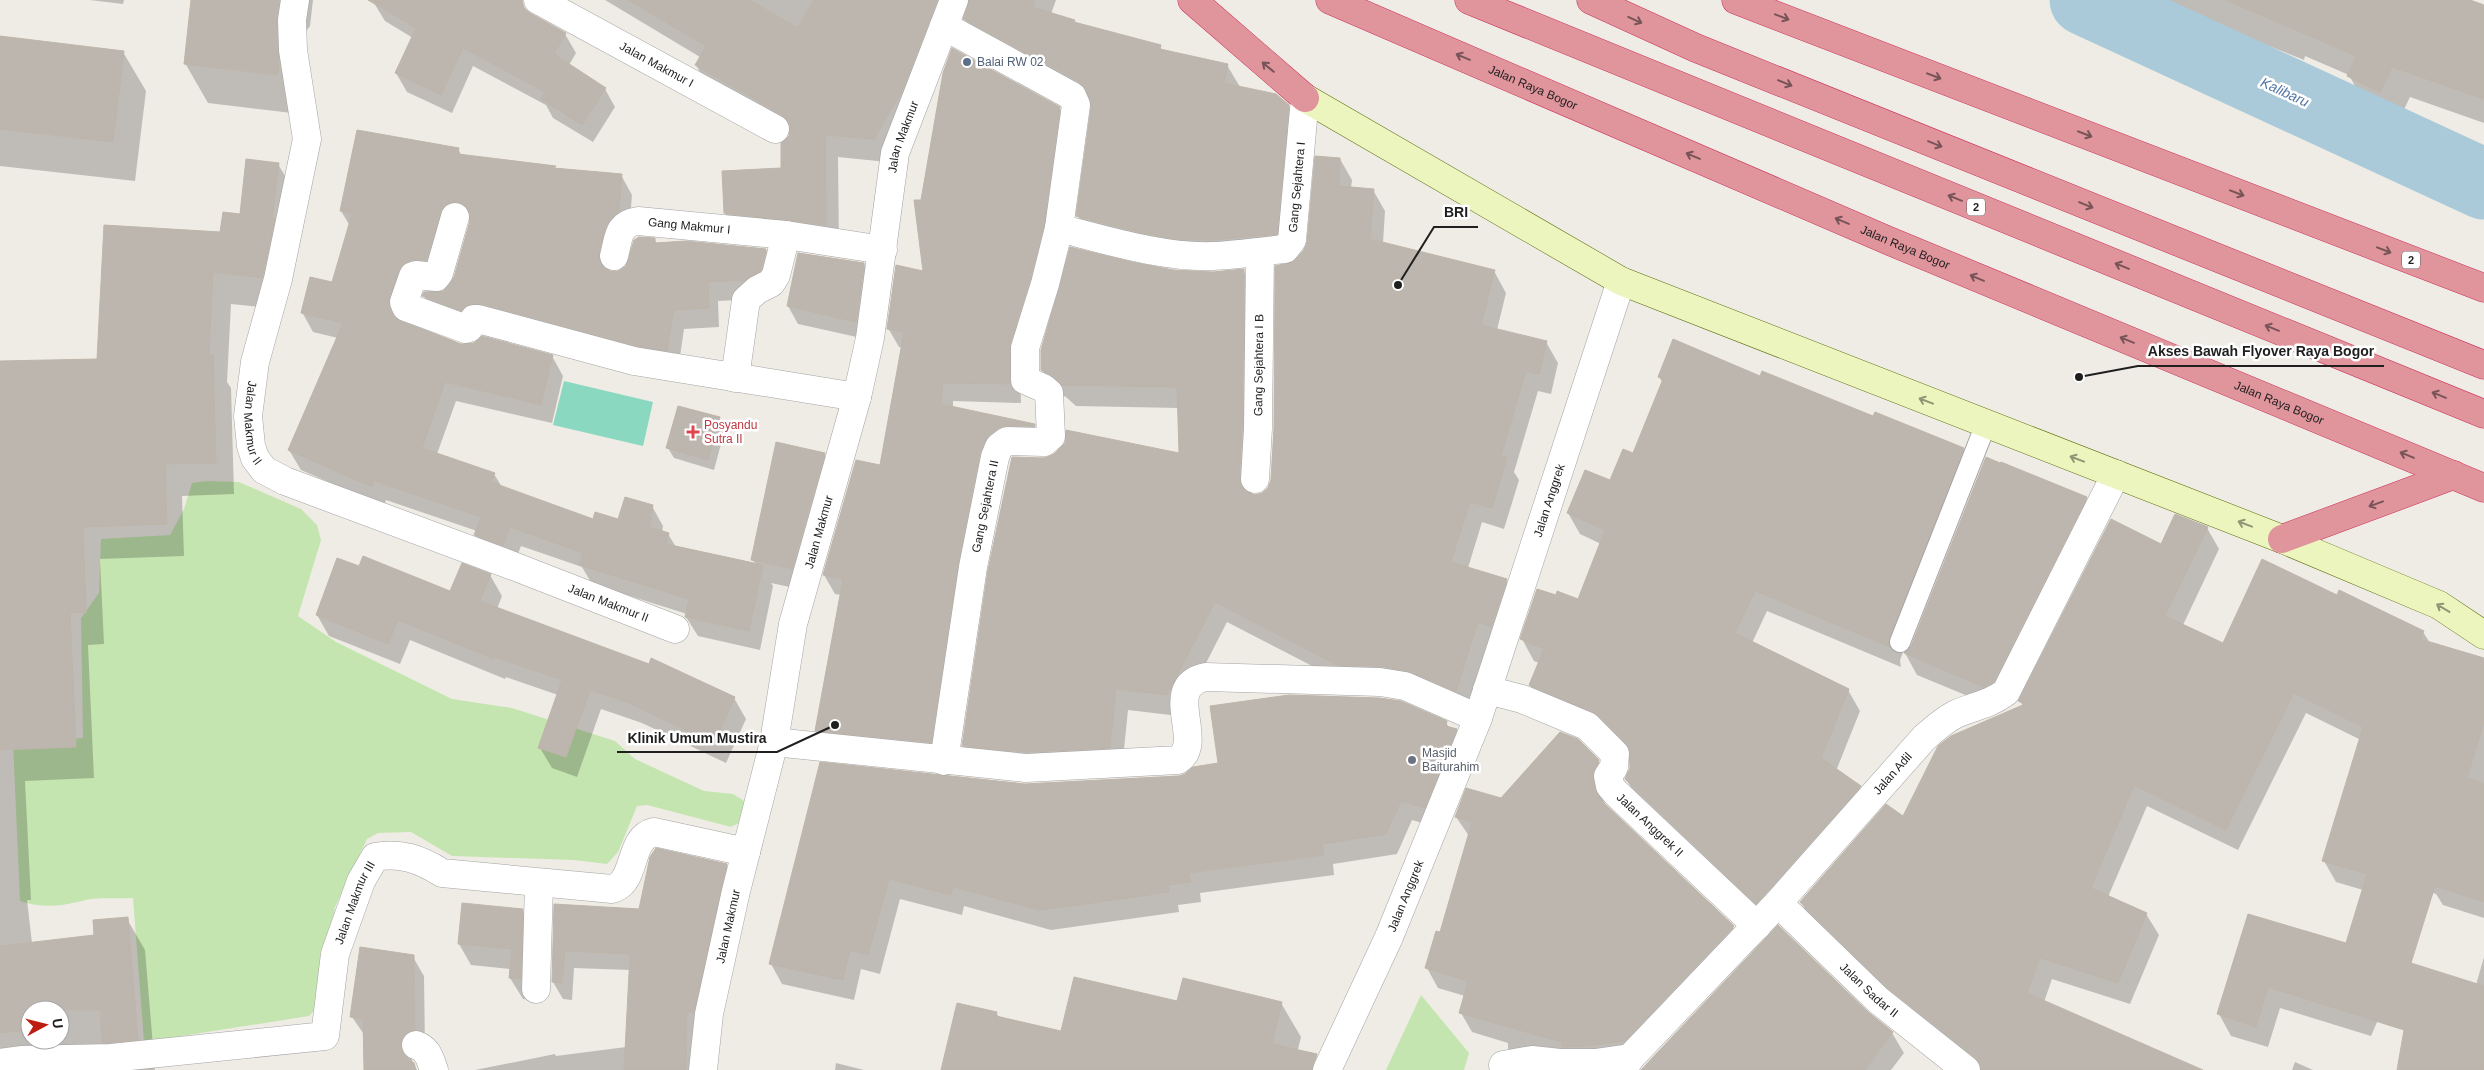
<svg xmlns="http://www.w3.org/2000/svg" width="2484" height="1070" font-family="Arial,sans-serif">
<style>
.grass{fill:#c5e5b0}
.pitch{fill:#8ad8c0}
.shadow{fill:#0003;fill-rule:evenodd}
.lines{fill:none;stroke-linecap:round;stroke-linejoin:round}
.river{stroke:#aacad9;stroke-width:71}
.building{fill:#bcb6af;stroke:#bfb5a9}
.lane-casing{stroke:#a3a3a3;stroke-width:22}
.street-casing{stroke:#a3a3a3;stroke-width:29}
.secondary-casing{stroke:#5c6e0e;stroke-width:29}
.highway-casing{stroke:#cd325b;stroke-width:29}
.lane{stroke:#fff;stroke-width:20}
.street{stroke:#fff;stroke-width:28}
.secondary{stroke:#edf5be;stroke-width:28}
.highway{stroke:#e0949c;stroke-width:28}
.oneway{stroke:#765457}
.oneway2{stroke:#909576}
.service-dot{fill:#5c6f8a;stroke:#fff;stroke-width:2}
.health-dot{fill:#e0444e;stroke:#fff;stroke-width:2}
.worship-dot{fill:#6b7280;stroke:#fff;stroke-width:2}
.labels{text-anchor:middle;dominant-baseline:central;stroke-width:5;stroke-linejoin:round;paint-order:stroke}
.shield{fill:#fff;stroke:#626262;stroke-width:1}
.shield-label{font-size:11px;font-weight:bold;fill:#1f1f1f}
.service-label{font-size:12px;fill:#4e5e75;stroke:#fff;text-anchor:start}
.street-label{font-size:12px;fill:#1f1f1f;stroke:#fff}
.health-label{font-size:12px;fill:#be3a42;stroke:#fff;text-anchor:start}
.worship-label{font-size:12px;fill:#5b616d;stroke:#fff;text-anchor:start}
.water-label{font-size:14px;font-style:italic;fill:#5276a7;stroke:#fff}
.leader{fill:none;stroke:#1f1f1f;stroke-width:2}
.callout-dot{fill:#1f1f1f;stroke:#fff;stroke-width:2}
.callout-label{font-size:14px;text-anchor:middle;font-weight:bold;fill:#1f1f1f;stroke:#fff;stroke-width:5;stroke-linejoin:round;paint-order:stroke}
</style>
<rect width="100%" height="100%" fill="#efece6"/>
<g class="grass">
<path d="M206,481L239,482L301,509L317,525L321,540L298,616L336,642L452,699L512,708L615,741L635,759L704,791L733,794L746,802L743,821L731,827L647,805L637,806L618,852L607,864L574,860L452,856L411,832L378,833L367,839L335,907L320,1004L309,1016L144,1042L133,898C118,899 100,897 86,900C62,906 44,909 20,901L13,743L83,738L81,618L99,593L101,539L170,535L184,509L192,483Z"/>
<polygon points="1421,995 1469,1053 1464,1070 1386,1070"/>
</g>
<polygon class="pitch" points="564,381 653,402 643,446 553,425"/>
<g class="shadow">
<polygon points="90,0 124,0 123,4"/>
<polygon points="192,0 313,0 310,26 302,37 300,114 208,103 185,63"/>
<polygon points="376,0 515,0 522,4 530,15 565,34 576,53 569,65 605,89 615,107 593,142 553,118 546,105 473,66 452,113 407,92 396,73 413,38 385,21 374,3"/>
<polygon points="605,0 1056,0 1051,14 1074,21 1076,24 1160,46 1162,50 1227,65 1240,87 1288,105 1301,129 1290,257 1091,239 1078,216 1092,104 978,42 965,19 968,8 965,7 887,162 838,157 839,248 739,236 725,213 782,169 791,136 709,88 696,65 700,57"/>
<polygon points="2149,0 2466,0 2484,6 2484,123 2410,97 2398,122 2366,106 2349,75 2305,56 2304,60 2259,42 2258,45"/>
<polygon points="0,38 123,52 146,91 135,181 0,166"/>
<polygon points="1059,108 1070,127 1020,363 1021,403 953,401 953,408 1034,425 1045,444 1009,447 941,761 828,749 817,730 842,595 835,594 824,575 882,467 902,348 899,347 888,328 924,273 922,201"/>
<polygon points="458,149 462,156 555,167 557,170 621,175 632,195 629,231 617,245 609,272 618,272 627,267 655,240 657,244 766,250 777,269 757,299 718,301 719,327 684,329 678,370 435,316 424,296 443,292 455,278 471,221 462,221 400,318 400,321 460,345 552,356 563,376 552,423 456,401 437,454 494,474 502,487 594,520 619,521 652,506 663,526 662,532 668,534 676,547 756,565 753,560 824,454 837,476 804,590 771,583 773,586 760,650 698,636 686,617 687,614 592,584 582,567 521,546 514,564 486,554 475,534 477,531 386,500 384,506 301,470 289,450 338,338 313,332 302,312 333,283 350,226 341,211"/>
<polygon points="1340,159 1352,180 1351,188 1373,190 1385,211 1383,243 1494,271 1506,293 1497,330 1546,342 1558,363 1551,394 1538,391 1514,472 1519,480 1504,529 1482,522 1468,568 1506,580 1518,602 1468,712 1351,686 1227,622 1179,716 1128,710 1122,769 976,767 963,745 1180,454 1178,408 1076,406 1066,397 1054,391 1042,370 1131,264 1172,271 1213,273 1243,270 1256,292 1251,495 1263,494 1269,489 1272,480 1293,264 1305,250"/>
<path d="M278,164L297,196L280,309L231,304L227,382L231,388L234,494L182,496L184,556L100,559L104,644L88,645L94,778L25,781L31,900H27L32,943L95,936L127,919L145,950L155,1070H0V362L98,360L221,233L241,215ZM30,1010H60V1040H30Z"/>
<polygon points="799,254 864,264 874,282 866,339 798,324 788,306"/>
<polygon points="1659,377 1761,378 1963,449 1975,470 1900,660 1901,667 1767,611 1752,643 1848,690 1860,711 1836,771 1860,787 1872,808 1769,924 1638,800 1626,779 1631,768 1631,756 1612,736 1542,706 1530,685 1539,663 1534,661 1522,639 1556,596 1578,601 1601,544 1580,534 1568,513 1611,481 1634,454 1663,383"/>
<polygon points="719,418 725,429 714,470 674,458 668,448"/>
<polygon points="2086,498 2098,520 1997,708 1917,675 1905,653"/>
<polygon points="2207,528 2219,549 2183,625 2224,645 2338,597 2423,632 2430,643 2484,660 2484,918 2443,905 2436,894 2433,893 2371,1036 2280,1008 2268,1047 2231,1036 2219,1014 2249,915 2347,945 2363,890 2336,882 2324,861 2361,740 2306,713 2238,850 2147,806 2108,897 2146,914 2159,935 2130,1004 2052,979 2044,1002 2199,1070 1978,1070 1902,1010 1813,924 1801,902 1904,818 2023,706 2020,701 2161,546"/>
<polygon points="490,575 502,596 497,609 649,666 652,660 734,698 746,719 726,763 642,723 601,709 577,777 552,768 540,748 558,695 506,677 505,679 410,640 400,664 329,636 317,615 451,593"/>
<polygon points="1446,722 1449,728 1456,730 1467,750 1436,827 1412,820 1397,854 1333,864 1334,875 1200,893 1201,902 1178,905 1179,912 1051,930 964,906 962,915 900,899 880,974 861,969 854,1000 782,984 771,964 821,764 1024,785 1179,777"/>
<polygon points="1598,761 1609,780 1603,799 1604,805 1733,927 1744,946 1634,1062 1519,1067 1508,1048 1508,1043 1472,1032 1461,1013 1465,996 1438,988 1427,968 1441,934 1469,836 1456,817"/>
<polygon points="726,865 736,882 695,1070 475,1070 555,1054 556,1056 626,1047 630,970 574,968 572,1000 563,999 553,982 555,905 640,911"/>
<polygon points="522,910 534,932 532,1000 523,999 510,978 511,969 471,965 459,944"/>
<polygon points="413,957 424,976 425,1049 417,1052 412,1059 411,1063 417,1070 366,1070 365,1036 352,1017"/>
<polygon points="2484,957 2484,1070 2398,1070 2476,985"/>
<polygon points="1178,1002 1281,1003 1301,1037 1293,1070 943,1070 996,1013 999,1017 1062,1032"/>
<polygon points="1866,1012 1892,1033 1904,1053 1891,1070 1642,1070"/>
<polygon points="2295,1062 2313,1070 2292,1070"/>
<polygon points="836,1063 864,1070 835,1070"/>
</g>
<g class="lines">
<polyline class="river" points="2085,0 2484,184"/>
</g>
<g class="building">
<polygon points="191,0 279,0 276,20 279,62 278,75 184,64"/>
<polygon points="368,0 522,0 524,8 530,13 566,33 554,54 606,88 582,125 541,99 545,92 463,48 441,95 395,73 416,28"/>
<polygon points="628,0 750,0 798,28 814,0 937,0 902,91 874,139 825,135 826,225 724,213 722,171 781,168 781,143 789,136 791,128 789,121 782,115 695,65 706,46"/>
<polygon points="969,0 1035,0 1032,7 1075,20 1074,22 1161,45 1160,49 1228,64 1224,83 1276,94 1289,105 1277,234 1213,240 1177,239 1139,232 1076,216 1091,107 1086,90 1080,82 963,19"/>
<polygon points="2226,0 2470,0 2484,5 2484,99 2392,67 2380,92 2347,76 2356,56"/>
<polygon points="0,36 124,51 113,142 0,129"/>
<polygon points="952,48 1060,107 1044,225 1030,280 1010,344 1010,384 943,383 941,404 1035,424 1035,426 1007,425 998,428 989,435 980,451 958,565 931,742 815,731 843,579 823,575 856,460 880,465 904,332 887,329 896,265 923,271 914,200 921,200 943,73"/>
<polygon points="357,130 459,148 458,154 556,166 554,168 622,174 619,211 606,225 599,252 599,261 604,268 610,271 618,271 626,266 634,240 639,237 655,238 655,243 686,241 766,249 760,271 745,280 708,282 709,308 674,310 667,351 637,346 482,304 467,305 461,311 422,296 424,292 443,291 454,277 470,221 470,214 467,207 459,202 451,202 444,206 426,260 411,260 402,265 389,298 389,308 395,318 461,344 474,343 482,336 553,355 541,405 445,382 422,448 495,473 491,482 593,519 595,512 618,519 625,497 653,505 650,527 669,533 666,544 763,565 749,631 685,617 689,599 579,565 583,553 510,527 503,545 474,535 481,517 375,481 372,487 288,450 343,323 301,313 310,277 332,282 352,214 340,211"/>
<polygon points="1315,156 1340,158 1339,186 1374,189 1370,239 1495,270 1481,325 1547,341 1539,374 1526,371 1501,456 1507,457 1492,508 1470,502 1451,562 1507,579 1491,627 1478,622 1456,691 1408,671 1381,666 1337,665 1215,602 1167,695 1116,689 1110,748 1026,752 962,746 988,570 1012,457 1044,458 1054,454 1065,443 1066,430 1179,453 1177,387 1062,385 1053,376 1041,370 1041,350 1070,247 1132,262 1173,270 1213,272 1244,269 1242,427 1239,479 1241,486 1247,492 1255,495 1262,493 1268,488 1271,480 1274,428 1275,266 1293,262 1304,250 1307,242"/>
<polygon points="246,159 279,163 272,218 275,218 262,278 213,272 209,355 213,355 216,463 165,464 167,524 83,527 86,613 70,613 76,747 0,750 0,361 97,359 104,225 220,232 223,212 240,214"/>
<polygon points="798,253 864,263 856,322 787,306"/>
<polygon points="1673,339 1760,376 1762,371 1873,416 1875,412 1964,448 1889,638 1890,647 1755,591 1735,633 1849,689 1821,758 1861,786 1756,904 1625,779 1630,768 1629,748 1598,715 1529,685 1544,649 1520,639 1537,589 1556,595 1557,591 1578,599 1605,530 1567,513 1585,470 1610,480 1623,449 1633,453 1663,379 1658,377"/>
<polygon points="678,406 720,417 708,460 666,448"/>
<polygon points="776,442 825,453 792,569 751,560"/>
<polygon points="1986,457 2000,463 2001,462 2087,497 1994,681 1984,687 1904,653 1911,646"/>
<polygon points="2175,514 2208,527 2165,616 2223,643 2262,559 2337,595 2339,590 2424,631 2420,639 2484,658 2484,722 2467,778 2484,784 2484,902 2435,886 2411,963 2484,986 2484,1070 2397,1070 2404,1030 2268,987 2256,1027 2217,1014 2248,914 2346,943 2367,874 2322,861 2363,727 2294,693 2226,830 2134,785 2091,888 2147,913 2118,983 2040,958 2027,993 2203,1070 1981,1070 1976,1058 1888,988 1800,902 1886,804 1903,816 1938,746 1951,736 2025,704 2018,701 2111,519 2161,544"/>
<polygon points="363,556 450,591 462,563 491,574 480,601 649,664 651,658 735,697 714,744 629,703 590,690 566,757 538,748 562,680 495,657 494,659 398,620 388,644 316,615 337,558 359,566"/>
<polygon points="1289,695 1379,698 1401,701 1447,721 1446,726 1457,729 1425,808 1401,801 1386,834 1322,844 1324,855 1189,873 1191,882 1168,885 1169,892 1100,902 1039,910 953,887 951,895 889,879 868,955 850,950 843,980 769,964 820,762 1025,784 1179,776 1185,774 1193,767 1218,763 1210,706"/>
<polygon points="1560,732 1578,739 1599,760 1593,779 1595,790 1604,803 1734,926 1625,1041 1580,1047 1562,1047 1561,1042 1459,1013 1468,981 1425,968 1436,931 1440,932 1472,822 1455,817 1466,788 1501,798"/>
<polygon points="656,848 727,864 694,1012 687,1012 686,1070 624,1070 630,954 565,951 562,983 552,982 554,904 639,909 650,857"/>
<polygon points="462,903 523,909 521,979 509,978 512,949 458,944"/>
<polygon points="128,917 138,1040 102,1043 100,1010 30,1010 30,1030 0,1033 0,946 94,935 93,920"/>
<polygon points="1778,925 1867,1011 1893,1032 1865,1070 1641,1070"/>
<polygon points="360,947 414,955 415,1030 406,1033 402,1039 400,1046 404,1055 414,1063 416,1070 364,1070 363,1019 350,1017"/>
<polygon points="1074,977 1177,1001 1183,978 1282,1002 1272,1044 1317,1054 1312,1070 941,1070 957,1003 997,1012 996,1016 1061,1031"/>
</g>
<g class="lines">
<g class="lane-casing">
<polyline id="lane" points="1900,642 1986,424"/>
</g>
<g class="street-casing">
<g id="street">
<path id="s1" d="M295,0L292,20L293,50L307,139L278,279L255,362L248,416L251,446L255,458L264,470L285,481L516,567L675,629"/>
<path id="s2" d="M538,0L775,129"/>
<polyline points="455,217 439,273 436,277 416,275 413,276 404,302 406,307 466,329 469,328 474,319 478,319 634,361 857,397"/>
<path id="s3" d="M1059,228C1106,240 1164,258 1213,256C1237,255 1261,251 1285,249L1292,240L1305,98"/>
<path id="s4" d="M614,256C619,238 617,224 638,221L786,235L883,250"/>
<polyline points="735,378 746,300 757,290 771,283 776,275 786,235"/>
<path id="s5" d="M1255,479L1258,428L1260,252"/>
<path id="s6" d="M1487,690L1522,699L1587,726L1615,754L1614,767L1608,776L1610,786L1616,793L1757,926"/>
<path d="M774,742L1026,768L1178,760C1206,742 1160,686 1206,677L1380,682L1405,686L1478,718"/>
<path id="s7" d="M944,761L973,567L995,457L999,447L1007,441L1044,442L1051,436L1049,393L1043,388L1025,380V348L1045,284L1059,228L1076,105L1072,96L944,26"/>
<path id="s8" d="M1778,903L1878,1000L1966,1070"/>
<polyline points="536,989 539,884"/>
<path d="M416,1045C428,1049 430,1059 434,1070"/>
<path id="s9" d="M0,1063L21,1060L111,1058L325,1036L335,954L361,881L375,857C400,852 420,859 442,873L612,889C615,888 619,886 622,883C635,869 632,837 654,832L746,852"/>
<polyline points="1503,1065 1532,1060 1560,1063 1595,1063 1630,1058"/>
<path id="s10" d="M703,1070L709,1014L736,891L774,742L793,624L857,397L870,338L895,153L954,0"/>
<path id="s11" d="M1327,1070L1389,937L1478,718L1621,281"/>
<path id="s12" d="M1623,1070L1630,1058L1778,903L1924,738C1934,729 1944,720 1956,714C1974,706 1989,705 2006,692L2116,474"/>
</g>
</g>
<g class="secondary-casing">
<polyline id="secondary" points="1305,98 1621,281 2282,539 2439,605 2484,635"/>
</g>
<g class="highway-casing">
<g id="highway">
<polyline points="1192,0 1305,98"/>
<path id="s13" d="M1330,0L1887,240L2484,488"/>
<polyline points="1469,0 2484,414"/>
<polyline points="1591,0 1696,48 2484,365"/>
<polyline points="1736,0 2484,288"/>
<polyline points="2282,539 2454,475"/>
</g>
</g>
<use href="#lane" class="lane"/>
<use href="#street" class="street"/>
<use href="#secondary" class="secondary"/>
<use href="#highway" class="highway"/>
</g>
<defs><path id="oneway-shaft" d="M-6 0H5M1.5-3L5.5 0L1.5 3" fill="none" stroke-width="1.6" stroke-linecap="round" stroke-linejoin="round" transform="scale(1.25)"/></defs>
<g class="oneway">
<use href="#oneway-shaft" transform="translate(1782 17) rotate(21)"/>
<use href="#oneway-shaft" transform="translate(1635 20) rotate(24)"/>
<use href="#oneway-shaft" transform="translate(1463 57) rotate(-157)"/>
<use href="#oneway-shaft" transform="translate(1268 67) rotate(-140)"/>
<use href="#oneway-shaft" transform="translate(1934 76) rotate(21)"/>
<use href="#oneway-shaft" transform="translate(1785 83) rotate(22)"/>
<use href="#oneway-shaft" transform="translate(2085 134) rotate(21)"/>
<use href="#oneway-shaft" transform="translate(1935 144) rotate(22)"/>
<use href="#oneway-shaft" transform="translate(1693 156) rotate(-157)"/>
<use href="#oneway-shaft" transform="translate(2237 193) rotate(21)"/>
<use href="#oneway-shaft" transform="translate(1955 198) rotate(-158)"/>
<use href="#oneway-shaft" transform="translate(2086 205) rotate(22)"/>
<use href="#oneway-shaft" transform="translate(1842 221) rotate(-157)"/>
<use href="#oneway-shaft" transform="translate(2384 250) rotate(21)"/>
<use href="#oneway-shaft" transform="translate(2122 266) rotate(-158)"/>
<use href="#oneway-shaft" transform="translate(1977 278) rotate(-157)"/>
<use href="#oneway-shaft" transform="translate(2272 328) rotate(-158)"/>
<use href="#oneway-shaft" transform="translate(2127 340) rotate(-158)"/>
<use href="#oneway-shaft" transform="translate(2439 395) rotate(-158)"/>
<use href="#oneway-shaft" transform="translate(2407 455) rotate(-158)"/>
<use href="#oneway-shaft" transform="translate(2376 504) rotate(160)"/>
</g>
<g class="oneway2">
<use href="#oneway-shaft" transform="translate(1926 401) rotate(-159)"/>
<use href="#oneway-shaft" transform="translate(2077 459) rotate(-159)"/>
<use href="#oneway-shaft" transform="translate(2245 524) rotate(-159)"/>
<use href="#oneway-shaft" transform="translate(2443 608) rotate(-149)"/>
</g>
<circle class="service-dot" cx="967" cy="62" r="5"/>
<path class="health-dot" d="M690.5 424.5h5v5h5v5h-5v5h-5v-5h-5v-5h5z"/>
<circle class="worship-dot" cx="1412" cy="760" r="5"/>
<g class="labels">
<g class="shield">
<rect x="1967" y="198.5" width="18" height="17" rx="4"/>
<rect x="2402" y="251.5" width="18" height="17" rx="4"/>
</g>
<g class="shield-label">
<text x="1976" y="207">2</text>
<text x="2411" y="260">2</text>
</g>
<g class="service-label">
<text x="977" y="62">Balai RW 02</text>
</g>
<g class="street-label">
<text stroke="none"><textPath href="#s2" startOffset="135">Jalan Makmur I</textPath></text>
<text stroke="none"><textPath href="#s13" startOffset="221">Jalan Raya Bogor</textPath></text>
<text stroke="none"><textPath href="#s10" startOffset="956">Jalan Makmur</textPath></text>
<text stroke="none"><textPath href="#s3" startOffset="294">Gang Sejahtera I</textPath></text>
<text stroke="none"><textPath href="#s4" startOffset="98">Gang Makmur I</textPath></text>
<text stroke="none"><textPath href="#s13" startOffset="626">Jalan Raya Bogor</textPath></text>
<text stroke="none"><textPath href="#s5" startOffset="114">Gang Sejahtera I B</textPath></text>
<text stroke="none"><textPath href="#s13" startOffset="1031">Jalan Raya Bogor</textPath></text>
<text stroke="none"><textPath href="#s1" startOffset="431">Jalan Makmur II</textPath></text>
<text stroke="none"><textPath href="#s11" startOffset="612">Jalan Anggrek</textPath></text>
<text stroke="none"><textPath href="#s7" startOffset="258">Gang Sejahtera II</textPath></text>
<text stroke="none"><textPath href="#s10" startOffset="551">Jalan Makmur</textPath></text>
<text stroke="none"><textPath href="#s1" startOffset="851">Jalan Makmur II</textPath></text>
<text stroke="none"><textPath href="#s12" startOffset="401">Jalan Adil</textPath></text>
<text stroke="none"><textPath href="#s6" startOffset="236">Jalan Anggrek II</textPath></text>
<text stroke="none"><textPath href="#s11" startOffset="191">Jalan Anggrek</textPath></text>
<text stroke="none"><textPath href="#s9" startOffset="464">Jalan Makmur III</textPath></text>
<text stroke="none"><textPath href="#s10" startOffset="146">Jalan Makmur</textPath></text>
<text stroke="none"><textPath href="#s8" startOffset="126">Jalan Sadar II</textPath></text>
</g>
<g class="health-label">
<text x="704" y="425">Posyandu<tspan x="704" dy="14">Sutra II</tspan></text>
</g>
<g class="worship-label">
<text x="1422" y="753">Masjid<tspan x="1422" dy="14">Baiturahim</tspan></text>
</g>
<g class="water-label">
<text transform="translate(2285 92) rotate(25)">Kalibaru</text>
</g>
</g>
<path class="leader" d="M1398 285L1434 227H1478M2079 377L2138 366H2384M835 725L777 752H617"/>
<g class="callout-dot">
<circle cx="1398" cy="285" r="5"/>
<circle cx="2079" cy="377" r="5"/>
<circle cx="835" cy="725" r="5"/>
</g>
<g class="callout-label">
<text x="1456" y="217">BRI</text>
<text x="2261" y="356">Akses Bawah Flyover Raya Bogor</text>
<text x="697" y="743">Klinik Umum Mustira</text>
</g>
<g transform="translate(45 1025) rotate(83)"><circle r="24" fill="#ffffff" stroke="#a5a5a5"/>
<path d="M0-4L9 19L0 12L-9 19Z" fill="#be1e10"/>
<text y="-8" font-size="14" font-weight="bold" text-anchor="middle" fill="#1f1f1f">U</text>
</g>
</svg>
